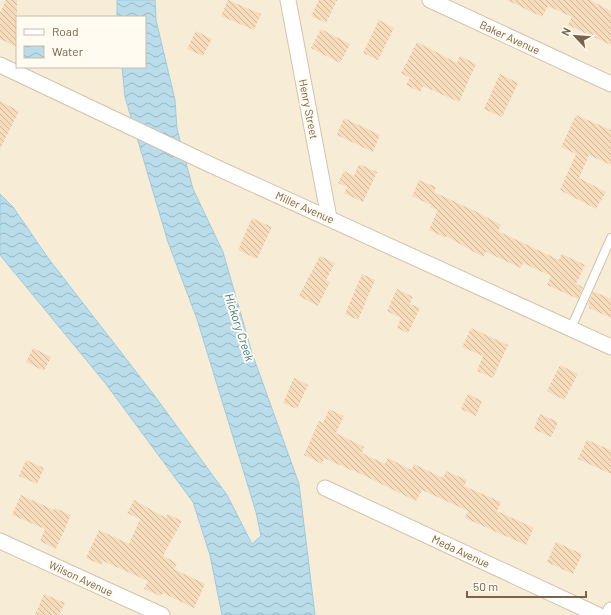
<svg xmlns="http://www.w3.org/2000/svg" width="611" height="615" font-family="Barlow,sans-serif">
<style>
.residential{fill:#f7ecd5;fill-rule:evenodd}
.water{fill:url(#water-waves);stroke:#9dcbde}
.building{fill:url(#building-back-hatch)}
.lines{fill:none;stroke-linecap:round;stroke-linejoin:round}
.lane-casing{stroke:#d3c2ab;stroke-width:10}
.street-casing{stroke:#d3c2ab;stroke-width:17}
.lane{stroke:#fff;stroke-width:8}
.street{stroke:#fff;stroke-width:15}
.labels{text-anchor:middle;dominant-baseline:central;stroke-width:4;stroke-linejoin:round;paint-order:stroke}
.street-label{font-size:11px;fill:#7c6247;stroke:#fffbf0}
.water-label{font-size:12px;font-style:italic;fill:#3e7992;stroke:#fffbf0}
</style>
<defs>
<pattern id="water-waves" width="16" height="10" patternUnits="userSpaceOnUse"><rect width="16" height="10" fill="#b9ddeb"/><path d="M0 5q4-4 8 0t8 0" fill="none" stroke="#9bb7c0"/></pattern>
<pattern id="building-back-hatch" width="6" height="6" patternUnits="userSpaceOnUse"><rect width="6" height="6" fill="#f7dcbc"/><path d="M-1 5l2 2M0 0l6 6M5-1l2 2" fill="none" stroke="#cdb69b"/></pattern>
</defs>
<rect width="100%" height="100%" fill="#fff9e7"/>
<path class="residential" d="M0,0H611V615H0ZM17,17H145V67H17Z"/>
<polygon class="water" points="117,0 155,0 156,20 175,100 177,129 193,189 223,252 252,353 299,484 315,615 222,615 210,555 193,502 106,384 0,255 0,194 13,207 48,258 154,395 227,495 252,544 261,536 256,512 197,319 168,242 125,97 122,67 145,67 145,17 117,17"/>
<g class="building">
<polygon points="6,0 17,0 17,47 0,39 0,13"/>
<polygon points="228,0 261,14 254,30 221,16"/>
<polygon points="319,0 337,0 326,23 311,16"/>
<polygon points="507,0 590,0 611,11 611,45 568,25 572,17 548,6 542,17"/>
<polygon points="379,20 394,28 378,60 363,53"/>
<polygon points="321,29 350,44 340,63 311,48"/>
<polygon points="196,31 212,39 203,56 187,49"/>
<polygon points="417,42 457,63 460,56 476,64 459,102 423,86 420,92 406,85 410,78 401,73"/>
<polygon points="500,74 518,83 502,117 484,109"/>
<polygon points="0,101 19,111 0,149"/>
<polygon points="576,115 611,130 611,165 589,155 579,178 606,192 596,209 560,190 576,154 561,147"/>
<polygon points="344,118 380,135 373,152 337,135"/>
<polygon points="359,164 377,172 363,202 344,193 347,187 338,183 344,171 354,176"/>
<polygon points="419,180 436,187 434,192 477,212 501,225 498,231 559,260 562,254 585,265 576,284 583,287 578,299 547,285 551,276 523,263 521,268 486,252 483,257 446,236 446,238 429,230 438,210 430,207 431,205 412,196"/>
<polygon points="252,218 272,227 257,259 238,250"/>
<polygon points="320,256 335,263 326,280 330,282 318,306 299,296"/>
<polygon points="362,274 375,280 358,320 345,314"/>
<polygon points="397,289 413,297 410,304 420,308 408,333 397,328 401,318 387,311"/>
<polygon points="593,291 611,299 611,318 589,308 590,305 588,304"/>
<polygon points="471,328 508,345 493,378 477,371 483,356 462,347"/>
<polygon points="33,348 51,357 44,371 26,362"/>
<polygon points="560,365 578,374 564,400 547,391"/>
<polygon points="294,378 308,385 297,409 283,403"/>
<polygon points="468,394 482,401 476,416 461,409"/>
<polygon points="329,409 344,416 336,433 364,447 362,453 385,464 388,458 411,470 414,464 443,478 446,471 467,480 464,486 501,502 497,511 534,528 526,545 465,518 468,511 422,490 416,501 353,470 353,471 324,458 322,464 304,455 319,421 323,423"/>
<polygon points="540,414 558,422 551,437 534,429"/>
<polygon points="587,440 611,450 611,474 578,459"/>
<polygon points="26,460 44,468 37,484 19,476"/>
<polygon points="21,495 54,510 55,508 71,515 56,549 40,541 45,529 12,515"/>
<polygon points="134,500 166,518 168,514 182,521 163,556 177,563 174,569 205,584 194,608 163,593 161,596 144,589 148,581 103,561 101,565 86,558 99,530 129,544 140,519 127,513"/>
<polygon points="556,542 582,554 573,574 547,562"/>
<polygon points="44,594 65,603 59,615 35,615"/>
</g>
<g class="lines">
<g class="lane-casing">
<polyline id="lane" points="571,328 611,238"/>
</g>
<g class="street-casing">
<g id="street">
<polyline points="288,0 329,218"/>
<polyline points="430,0 611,84"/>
<polyline points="0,65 211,165 611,347"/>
<polyline points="325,488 598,615"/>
<polyline points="0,541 162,615"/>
<polyline points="609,615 611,610"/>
</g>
</g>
<use href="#lane" class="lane"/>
<use href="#street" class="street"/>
</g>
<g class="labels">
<g class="street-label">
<text transform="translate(510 37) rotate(25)">Baker Avenue</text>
<text transform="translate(309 109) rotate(79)">Henry Street</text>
<text transform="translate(305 207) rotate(24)">Miller Avenue</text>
<text transform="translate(461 551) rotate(25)">Meda Avenue</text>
<text transform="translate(81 578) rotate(25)">Wilson Avenue</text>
</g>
<g class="water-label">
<text transform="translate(240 327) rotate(72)">Hickory Creek</text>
</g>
</g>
<rect x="16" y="16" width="130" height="52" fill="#fffbf0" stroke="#cbbeac"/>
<rect x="24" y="29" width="20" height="6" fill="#ffffff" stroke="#cbbeac"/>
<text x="52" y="36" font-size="12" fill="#7c6247">Road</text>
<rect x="24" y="46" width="20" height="12" fill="url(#water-waves)" stroke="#cbbeac"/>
<text x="52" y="56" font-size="12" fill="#7c6247">Water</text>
<g transform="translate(575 36) rotate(296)" stroke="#fffbf0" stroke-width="3" paint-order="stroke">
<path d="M0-3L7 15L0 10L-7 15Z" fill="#7c6247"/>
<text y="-6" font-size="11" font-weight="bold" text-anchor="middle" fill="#7c6247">N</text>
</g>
<path d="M467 591v6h119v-6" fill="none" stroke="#7c6247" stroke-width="2"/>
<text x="473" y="591" font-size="12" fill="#7c6247" stroke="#fffbf0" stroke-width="3" paint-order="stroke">50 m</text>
</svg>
